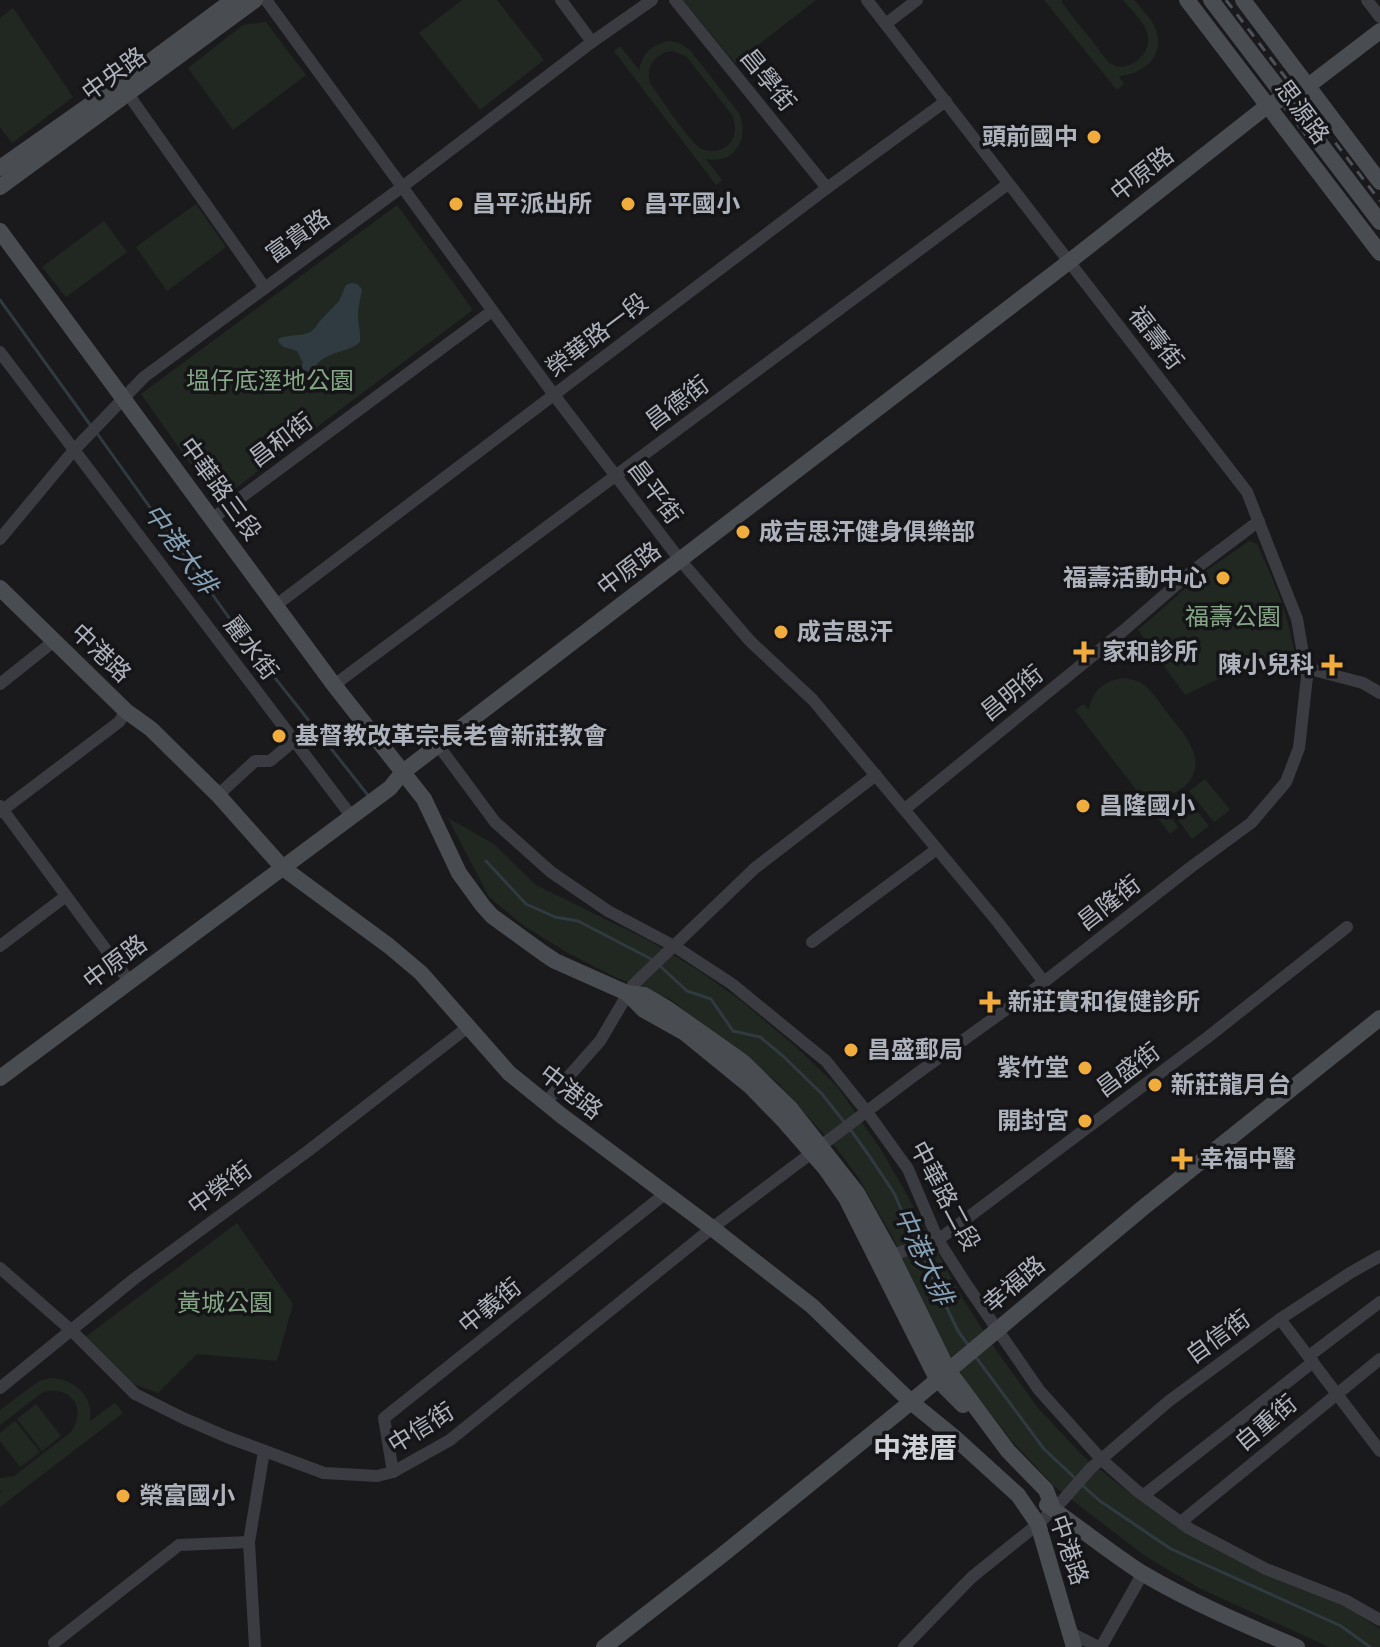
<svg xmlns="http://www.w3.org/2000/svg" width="1380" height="1647" font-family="'Nunito Sans','Noto Sans TC',sans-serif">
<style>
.green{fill:#202821;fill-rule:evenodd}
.water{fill:#303a41}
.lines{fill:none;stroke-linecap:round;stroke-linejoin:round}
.stream{stroke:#303a41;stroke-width:3}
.street{stroke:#3b3c42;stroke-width:12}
.secondary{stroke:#494c51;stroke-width:16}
.rail{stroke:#4e5156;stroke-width:3;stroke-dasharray:10 8;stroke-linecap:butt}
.poi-dot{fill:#f1ac3e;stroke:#151518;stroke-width:3}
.labels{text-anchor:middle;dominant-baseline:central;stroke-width:7;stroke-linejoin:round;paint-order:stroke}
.street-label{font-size:24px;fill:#adb2bc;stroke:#151518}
.poi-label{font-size:24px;font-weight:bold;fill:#adb2bc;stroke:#151518;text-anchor:start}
.park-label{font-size:24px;fill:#84a685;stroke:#151518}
.water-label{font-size:26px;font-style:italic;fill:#85a1b6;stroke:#151518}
.quarter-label{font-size:28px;font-weight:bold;fill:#ced1d8;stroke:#151518}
</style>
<rect width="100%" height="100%" fill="#1a1a1d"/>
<g class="green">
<polygon points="462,0 497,0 544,60 480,110 419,33"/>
<polygon points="683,0 816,0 735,63"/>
<path d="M1044,0H1062V3C1073,17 1083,30 1094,43C1099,49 1104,58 1110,63C1126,75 1152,55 1148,36C1146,23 1131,10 1123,0H1134C1142,10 1154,20 1157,33C1164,58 1141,75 1119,76L1124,84L1117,90Z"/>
<polygon points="13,8 73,97 12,143 0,127 0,18"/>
<polygon points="266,22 306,75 233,130 188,68 243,25"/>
<path d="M669,41L679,43L690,50L739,113C750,138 735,165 706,159L722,180L716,185L614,51L620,46L639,70C642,53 652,44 669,41ZM672,51L686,56L732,115C736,125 737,136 729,144C721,152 709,153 700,148C689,141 660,97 650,83C646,66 654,54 672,51Z"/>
<polygon points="196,204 226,247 167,291 136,247"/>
<polygon points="397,205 473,310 217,502 141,394"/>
<polygon points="104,221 127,252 66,297 42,267"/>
<path d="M1249,541L1257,544C1275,583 1287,611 1295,654L1229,674L1185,695L1138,630L1203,573Z"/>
<path d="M1123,678C1129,679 1136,680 1141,683C1151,689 1159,702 1166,711C1181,731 1209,758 1188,783C1179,793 1168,796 1155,795L1178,827L1170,834L1075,710L1084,704L1089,710C1092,691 1104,681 1123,678Z"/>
<polygon points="1205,779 1230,810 1214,822 1189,791"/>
<polygon points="1184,794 1209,826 1192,839 1168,806"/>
<polygon points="448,818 494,844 536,885 650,941 698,970 739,999 796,1047 837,1086 880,1148 905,1191 961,1296 996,1350 1038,1408 1084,1457 1136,1498 1191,1535 1344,1605 1380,1629 1380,1647 1329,1647 1199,1588 1145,1556 1055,1487 1011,1440 968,1384 940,1339 893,1238 858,1177 837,1149 777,1082 670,999 615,977 568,953 524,926 489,897"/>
<polygon points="237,1223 293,1304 277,1361 197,1354 158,1393 131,1383 84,1338"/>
<path d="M51,1378C75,1379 94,1397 90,1421L115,1403L123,1413L0,1507V1493L2,1491L0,1490V1478L14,1476L71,1432C88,1409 71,1385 43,1392L0,1425V1410L39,1381Z"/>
<polygon points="36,1404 61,1436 42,1451 17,1419"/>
<polygon points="15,1421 40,1452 20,1467 0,1441 0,1433"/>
</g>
<path class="water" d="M351,283L357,284L362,289C361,298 358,306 358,315C358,325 361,332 360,342C349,352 332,351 320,361C316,364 314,369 310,372L305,371L301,368L303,363L297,351L284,347L279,343L278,339C293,332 310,340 318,323L339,301L346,285Z"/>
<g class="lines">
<g class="stream">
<polyline points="0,300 91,426"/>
<polyline points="96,432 245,640 367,794"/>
<polyline points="486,861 526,904 555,917 578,921 653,960"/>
<polyline points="659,965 687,991 711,999 733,1031 760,1037 783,1056 822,1094 845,1123"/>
<polyline points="850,1129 868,1154 894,1193 916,1243"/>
<polyline points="919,1250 958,1331 969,1346"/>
<polyline points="975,1356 1044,1449 1076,1479"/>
<polyline points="1082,1485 1100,1501 1171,1549 1341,1626 1370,1647"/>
</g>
<g class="street">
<polyline points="266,0 554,395 680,560 750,641 813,700 997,921 1044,982"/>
<polyline points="561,0 592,42"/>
<polyline points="675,0 827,188"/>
<polyline points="1367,0 1380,17"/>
<polyline points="887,23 917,0"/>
<polyline points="128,94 265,288"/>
<polyline points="0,352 352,817"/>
<polyline points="212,519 492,311"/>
<polyline points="0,539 74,450 144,377 402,187 592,42 652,0"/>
<polyline points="275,606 827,188 946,101"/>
<polyline points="1306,668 1363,683 1380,693"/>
<polyline points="0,684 54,641"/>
<polyline points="334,685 1008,184"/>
<polyline points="438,745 495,822 551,872 608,911 674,946 732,984 826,1061 867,1112 908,1169 938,1240 966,1284 1039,1390 1101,1459 1137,1491 1190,1529 1266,1569 1345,1600 1380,1620"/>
<polyline points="218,795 255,761 270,761 294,741"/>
<polyline points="0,806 129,981"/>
<polyline points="905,809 1123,631 1191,572 1259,521"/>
<polyline points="0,812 119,722 126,711"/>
<polyline points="812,942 937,849"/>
<polyline points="0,946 66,896"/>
<polyline points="546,1102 600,1041 633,985 755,868 876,775"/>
<polyline points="884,1255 898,1253 938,1240 1208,1037 1347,927"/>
<polyline points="0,1268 72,1331 135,1394 183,1418 227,1437 324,1473 377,1476 393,1472 450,1440 712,1228 915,1075 1044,982 1191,867 1251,823 1286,782 1299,748 1307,677 1297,619 1247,492 867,0"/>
<polyline points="1280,1319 1380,1451"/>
<polyline points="1309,1356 1380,1302"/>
<polyline points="0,1388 134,1279 308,1151 468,1027"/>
<polyline points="393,1472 384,1418 666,1193"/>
<polyline points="1144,1495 1313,1362"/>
<polyline points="1181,1522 1380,1359"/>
<polyline points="1071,1633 1099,1647"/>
<polyline points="54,1643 179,1545 249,1542"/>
<polyline points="255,1647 249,1542 264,1451"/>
<polyline points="904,1647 972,1577 1038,1524 1062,1501 1091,1468 1169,1401 1280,1319 1350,1273 1380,1256"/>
<polyline points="1101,1647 1143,1573"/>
</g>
<g class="secondary">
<polyline points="1187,0 1380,253"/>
<polyline points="1211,0 1380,222"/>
<polyline points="1243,0 1380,182"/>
<polyline points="0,168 121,83 233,0"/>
<polyline points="0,187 255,0"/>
<polyline points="0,231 334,685 424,799 459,873 483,906 492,916 543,953 555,961 627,993 644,995 668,1009 743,1062 790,1108 857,1193 891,1254 948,1370 1008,1451 1046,1490 1053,1509"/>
<polyline points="0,588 126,711 151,729 218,795 283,868 389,946 421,973 509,1073 562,1116 712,1228 812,1306 911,1402 954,1437 1018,1495 1038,1524 1074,1647"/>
<polyline points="627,993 644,1010 685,1033 750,1086 784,1121 825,1168 846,1198 937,1379 963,1405"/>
<polyline points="0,1078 390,788 403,772 1070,261 1267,106 1308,86 1380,31"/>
<path d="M1047,1505C1079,1527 1109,1552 1142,1573C1191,1602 1245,1625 1297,1647"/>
<polyline points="604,1647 721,1556 911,1402 1144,1207 1380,1018"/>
</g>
<polyline class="rail" points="1226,0 1380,201"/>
</g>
<g class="poi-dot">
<circle cx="1094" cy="137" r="8"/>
<circle cx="456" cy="204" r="8"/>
<circle cx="628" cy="204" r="8"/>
<circle cx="743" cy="532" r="8"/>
<circle cx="1223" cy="578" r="8"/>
<circle cx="781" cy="632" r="8"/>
<path d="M1080 640h8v8h8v8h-8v8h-8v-8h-8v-8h8z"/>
<path d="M1328 653h8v8h8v8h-8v8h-8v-8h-8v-8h8z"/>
<circle cx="279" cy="736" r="8"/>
<circle cx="1083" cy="806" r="8"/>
<path d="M986 990h8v8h8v8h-8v8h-8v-8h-8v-8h8z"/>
<circle cx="851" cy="1050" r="8"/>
<circle cx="1085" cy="1068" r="8"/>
<circle cx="1155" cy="1085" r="8"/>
<circle cx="1085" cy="1121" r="8"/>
<path d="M1178 1147h8v8h8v8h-8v8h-8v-8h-8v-8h8z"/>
<circle cx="123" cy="1496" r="8"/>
</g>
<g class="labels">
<g class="street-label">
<text transform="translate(114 74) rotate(-36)">中央路</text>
<text transform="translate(768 80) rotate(51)">昌學街</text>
<text transform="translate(1302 112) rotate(53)">思源路</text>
<text transform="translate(1142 174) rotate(-38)">中原路</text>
<text transform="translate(298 236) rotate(-36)">富貴路</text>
<text transform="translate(597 335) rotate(-37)">榮華路一段</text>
<text transform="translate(1156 338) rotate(52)">福壽街</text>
<text transform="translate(677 403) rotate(-37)">昌德街</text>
<text transform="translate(281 440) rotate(-37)">昌和街</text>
<text transform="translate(220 489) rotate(54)">中華路三段</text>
<text transform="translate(655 492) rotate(53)">昌平街</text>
<text transform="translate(629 569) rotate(-37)">中原路</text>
<text transform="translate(251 648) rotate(53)">麗水街</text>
<text transform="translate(101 653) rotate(44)">中港路</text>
<text transform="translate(1012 693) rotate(-39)">昌明街</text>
<text transform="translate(1109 903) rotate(-38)">昌隆街</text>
<text transform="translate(115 962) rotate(-37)">中原路</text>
<text transform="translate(1128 1070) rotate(-37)">昌盛街</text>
<text transform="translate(571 1092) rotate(38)">中港路</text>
<text transform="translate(220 1188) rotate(-36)">中榮街</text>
<text transform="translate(945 1196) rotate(62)">中華路二段</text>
<text transform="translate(1014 1284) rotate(-40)">幸福路</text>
<text transform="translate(490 1306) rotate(-39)">中義街</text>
<text transform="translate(1218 1337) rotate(-36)">自信街</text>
<text transform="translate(1266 1423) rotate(-40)">自重街</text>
<text transform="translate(421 1428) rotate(-32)">中信街</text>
<text transform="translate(1069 1550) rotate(71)">中港路</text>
</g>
<g class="poi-label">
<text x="1078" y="137" text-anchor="end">頭前國中</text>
<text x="472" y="204">昌平派出所</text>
<text x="644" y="204">昌平國小</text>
<text x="759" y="532">成吉思汗健身俱樂部</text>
<text x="1207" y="578" text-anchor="end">福壽活動中心</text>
<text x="797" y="632">成吉思汗</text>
<text x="1102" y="652">家和診所</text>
<text x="1314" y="665" text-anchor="end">陳小兒科</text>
<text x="295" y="736">基督教改革宗長老會新莊教會</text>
<text x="1099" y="806">昌隆國小</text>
<text x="1008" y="1002">新莊實和復健診所</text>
<text x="867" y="1050">昌盛郵局</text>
<text x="1069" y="1068" text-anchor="end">紫竹堂</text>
<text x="1171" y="1085">新莊龍月台</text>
<text x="1069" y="1121" text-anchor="end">開封宮</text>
<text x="1200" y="1159">幸福中醫</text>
<text x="139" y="1496">榮富國小</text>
</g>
<g class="park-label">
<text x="270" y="381">塭仔底溼地公園</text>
<text x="1233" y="617">福壽公園</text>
<text x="225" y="1303">黃城公園</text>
</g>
<g class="water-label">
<text transform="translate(180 549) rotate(54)">中港大排</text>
<text transform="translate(923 1256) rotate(65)">中港大排</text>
</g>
<g class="quarter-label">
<text x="915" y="1449">中港厝</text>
</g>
</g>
</svg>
